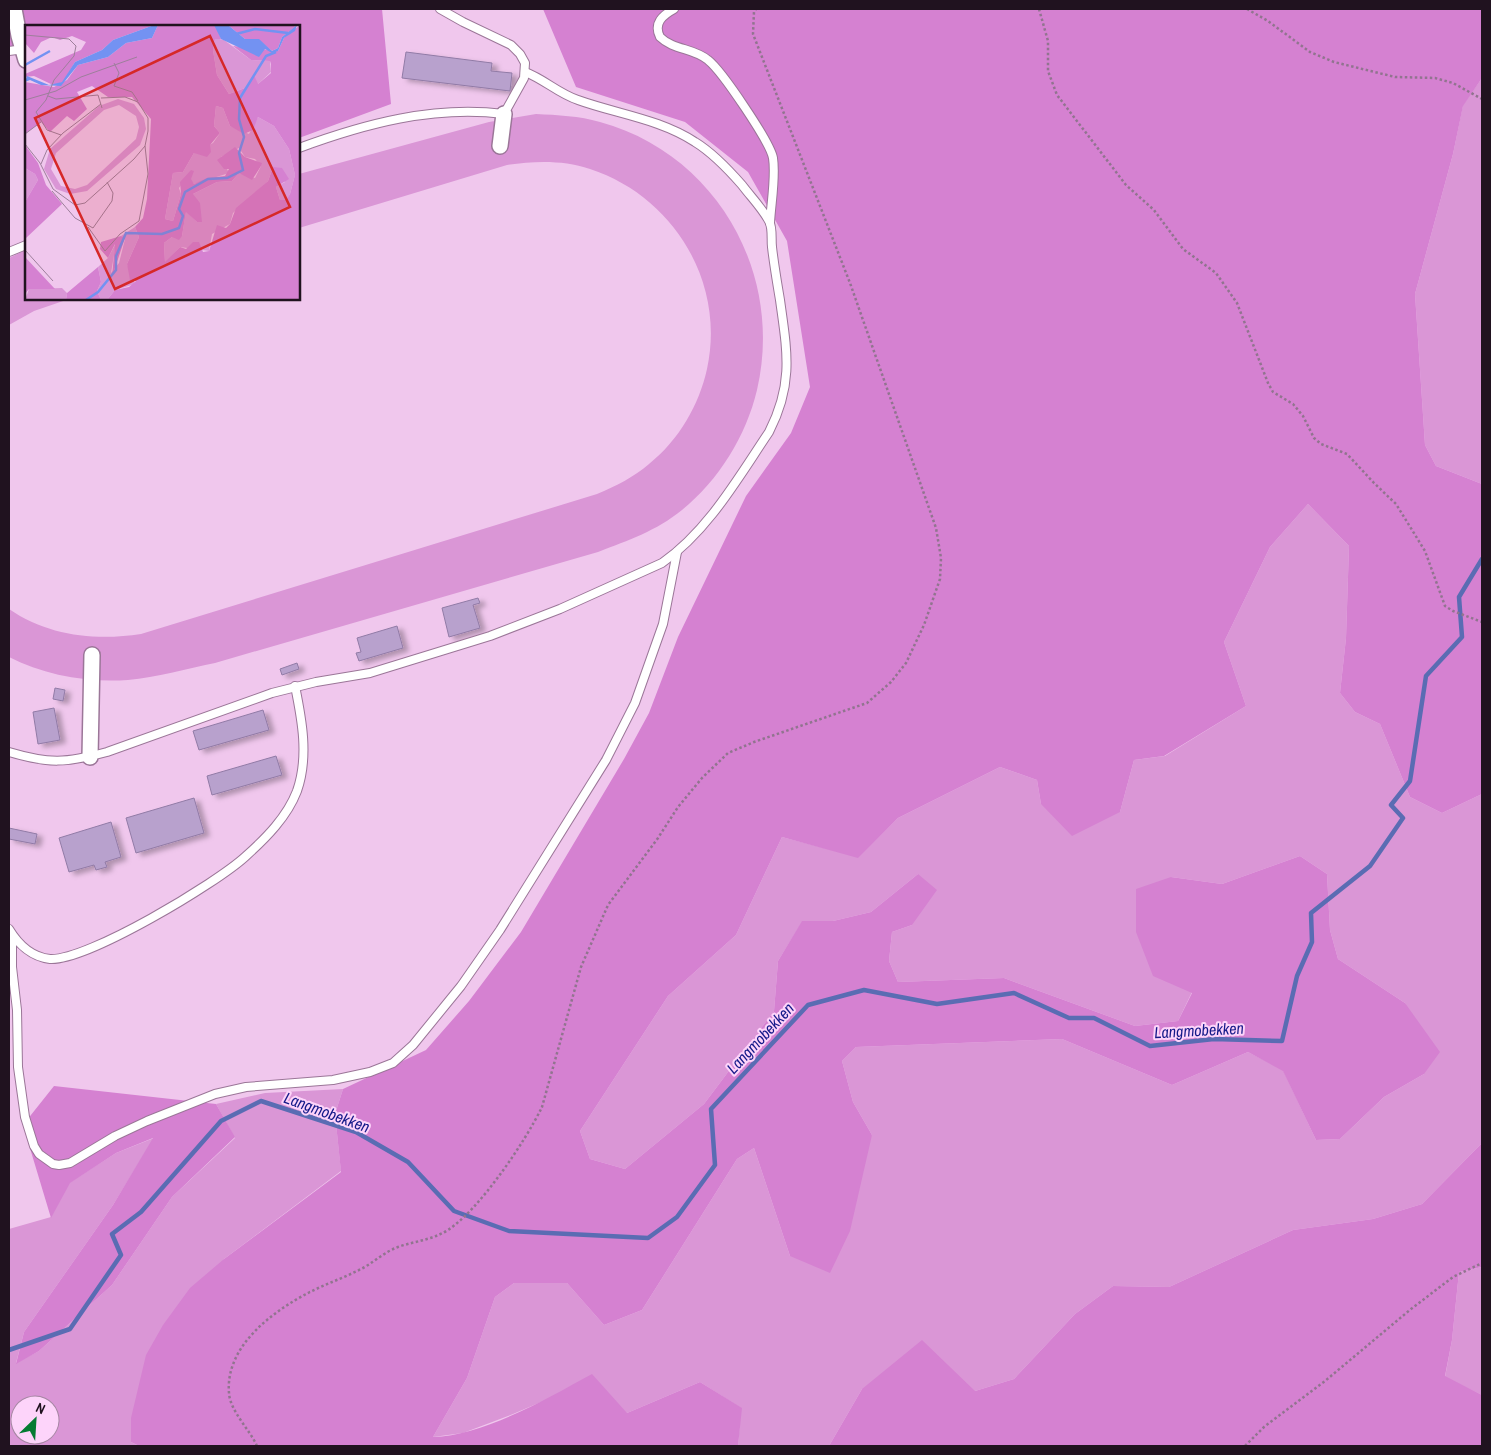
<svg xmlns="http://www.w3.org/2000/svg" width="1491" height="1455" font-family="'Archivo Narrow',sans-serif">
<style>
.green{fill:#da96d6;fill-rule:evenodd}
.forest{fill:#d581d1}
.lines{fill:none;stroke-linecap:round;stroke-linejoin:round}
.stream{stroke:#5a6cb3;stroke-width:4.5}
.building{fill:#b8a1cd;stroke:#917ba6;filter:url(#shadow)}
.lane-casing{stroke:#9b7698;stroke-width:10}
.street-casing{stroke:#9b7698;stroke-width:18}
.path{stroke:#91748f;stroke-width:2.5;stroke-dasharray:2.5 2.5;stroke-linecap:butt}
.lane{stroke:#fff;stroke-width:8}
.street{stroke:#fff;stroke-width:15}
.labels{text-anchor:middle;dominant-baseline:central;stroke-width:4;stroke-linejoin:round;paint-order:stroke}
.water-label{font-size:16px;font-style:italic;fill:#131988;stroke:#fdd4fa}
.inset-river{fill:none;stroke:#7392f2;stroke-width:2.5}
.inset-road{fill:none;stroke:#9d7f9b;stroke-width:1}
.view{fill:#d62828;fill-opacity:0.15;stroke:#d62828;stroke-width:2.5}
.inset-edge{fill:none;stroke:#20121f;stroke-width:2.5}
</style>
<defs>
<filter id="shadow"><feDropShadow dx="5.5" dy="3" stdDeviation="2.5" flood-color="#0004"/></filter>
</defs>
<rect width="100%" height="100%" fill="#f0c7ed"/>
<g class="green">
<polygon points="1482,78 1482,484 1436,466 1425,445 1415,294 1453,154 1463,105"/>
<path d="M536,114C558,115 579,116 600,122C717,154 784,274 757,390C746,436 719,480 682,510C656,531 629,540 598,552L215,663C186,669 157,677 128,680C88,683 44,675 9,657V609C48,636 96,641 141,634L597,494C616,486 634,477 649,464C679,440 699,405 707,369C726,282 673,196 590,169C563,160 535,161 507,165L299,228V174L489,122Z"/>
<polygon points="26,250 26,299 69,299 34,311 9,325 9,258"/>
<polygon points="1308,504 1349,546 1346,638 1340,693 1355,712 1380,724 1410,797 1442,813 1482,794 1482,1143 1422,1204 1373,1219 1293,1230 1169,1287 1113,1286 1075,1314 1014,1379 975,1391 862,1389 829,1446 738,1446 741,1408 700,1382 627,1413 541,1402 513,1414 463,1433 433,1437 467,1378 495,1297 514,1283 567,1283 604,1325 642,1310 737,1159 754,1148 790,1256 872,1135 853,1102 842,1061 856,1047 1062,1039 1172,1085 1248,1052 1283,1070 1316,1140 1340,1139 1384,1097 1424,1074 1405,1003 1338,959 1330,930 1327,874 1300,856 1222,884 1171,877 1192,992 1178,1021 1135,1026 1004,978 898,982 889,961 892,932 912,925 918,874 871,912 833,921 802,922 778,961 774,1011 704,1104 625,1169 590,1159 580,1131 668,996 736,935 782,837 858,857 898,818 1000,767 1037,780 1041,804 1120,812 1134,760 1165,756 1246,706 1224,642 1270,547"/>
<path d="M343,1089L335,1114L341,1171L224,1259L131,1442L139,1446H9V1229L51,1217L69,1183L116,1153L154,1138L113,1205L24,1332L16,1363L39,1351L112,1285L172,1197L235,1138L216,1104L265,1093ZM20,1405H50V1435H20Z"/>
<polygon points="1482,1267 1482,1395 1445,1377 1452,1340 1459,1272"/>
</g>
<g class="forest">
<polygon points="9,9 382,9 391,104 299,138 299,26 26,26 26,48 9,49"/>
<path d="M543,9H1482V78L1463,106L1453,154L1415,294L1425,445L1436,466L1482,484V794L1442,813L1410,797L1380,724L1355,712L1340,693L1346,638L1349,546L1308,504L1270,547L1224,642L1246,706L1164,756L1134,760L1120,812L1072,836L1041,804L1037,780L1000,767L898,818L858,858L782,837L736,935L668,996L580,1131L590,1159L625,1169L704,1104L774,1011L778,961L802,921H833L871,912L918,874L937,890L912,925L892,932L889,961L898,982L1004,978L1135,1026L1178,1021L1192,993L1153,976L1136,932V889L1171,877L1222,884L1300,856L1327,874L1330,930L1338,959L1405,1003L1440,1052L1424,1074L1384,1097L1340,1139L1316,1140L1283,1071L1248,1052L1172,1085L1062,1039L856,1047L842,1061L853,1102L872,1135L850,1231L830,1273L790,1256L754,1148L737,1159L642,1310L604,1325L567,1283H514L495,1297L467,1378L433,1437C483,1436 548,1398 592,1374L627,1413L700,1382L742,1408L738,1446H139L131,1442V1418L146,1355L163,1325L190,1288L224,1259L341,1172L335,1114L343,1089L426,1050L469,1001L521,932L624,759L649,713L678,637L746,496L791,433L810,387L787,241L748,172L685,122L576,87Z"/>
<polygon points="54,1086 216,1104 235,1137 172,1197 112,1285 39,1351 16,1364 24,1332 113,1205 153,1138 116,1153 70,1183 51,1218 23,1125"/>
<polygon points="1482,1143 1482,1267 1459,1272 1452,1340 1445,1376 1482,1395 1482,1446 829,1446 862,1389 922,1340 975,1391 1014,1379 1075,1314 1113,1286 1169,1287 1293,1230 1373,1219 1422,1204"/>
</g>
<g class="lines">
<polyline class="stream" points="9,1350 70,1329 121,1255 112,1234 141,1212 221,1121 261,1101 356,1132 408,1162 454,1211 509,1231 648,1238 677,1217 715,1165 711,1109 808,1005 864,990 937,1004 1014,993 1069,1018 1094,1018 1150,1046 1214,1039 1282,1041 1297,976 1312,942 1311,913 1370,866 1403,818 1391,805 1410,781 1426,676 1462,637 1459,597 1482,559"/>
</g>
<g class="building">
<polygon points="406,52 492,63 491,71 512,73 510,91 402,78"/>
<polygon points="478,598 480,603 473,605 480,628 449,637 442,608"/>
<polygon points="397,626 403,648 359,661 356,653 361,652 357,638"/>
<polygon points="297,663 299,669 282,675 280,669"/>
<polygon points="55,688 65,690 63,701 53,699"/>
<polygon points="54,708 60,740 38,744 33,712"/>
<polygon points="263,710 269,730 199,750 193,731"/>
<polygon points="276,756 282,775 212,795 207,776"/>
<polygon points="194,798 204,833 136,853 126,818"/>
<polygon points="111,822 121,857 105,862 107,867 96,870 94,865 69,872 59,838"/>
<polygon points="9,828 37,834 35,844 9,839"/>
</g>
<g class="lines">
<g class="lane-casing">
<g id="lane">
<path d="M674,9C663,15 653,23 660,37C673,50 694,48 708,60C722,71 770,142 773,158C776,177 771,203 770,223"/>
<polyline points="9,51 24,49"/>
<path d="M299,148C364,124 434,105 504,114L524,78L525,63L520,54L511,45L463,22L440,9"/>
<polyline points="9,252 26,245"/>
<path d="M9,752C49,764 66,763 107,752L272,693L316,682L370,673L490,636L560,609L662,563C708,531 738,478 769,432C794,383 787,351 780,300C777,282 774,265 772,247C771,239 773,228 769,221C762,208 751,197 742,185C728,169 713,153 695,142C660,119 617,114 578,100C559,94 544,79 525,72"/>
<path d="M9,929C18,944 32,957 50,959C87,961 217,883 246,856C266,838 287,817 297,791C309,757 302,720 295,686"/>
<polyline points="12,935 12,967 17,1010 18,1067 25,1117 34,1146 39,1154 53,1164 59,1165 70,1163 115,1136 147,1121 215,1094 246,1087 333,1080 370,1072 393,1063 413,1045 461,986 500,930 606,760 635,703 663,624 677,552"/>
</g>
</g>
<g class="street-casing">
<g id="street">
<polyline points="14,9 19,36 26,60"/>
<polyline points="500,146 504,114"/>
<polyline points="90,757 92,655"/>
</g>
</g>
<g class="path">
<polyline points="1039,9 1048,41 1048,71 1057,95 1126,185 1154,210 1183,249 1216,273 1237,303 1268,383 1273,392 1293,404 1303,416 1314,438 1321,444 1347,454 1374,483 1396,504 1425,551 1445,606 1453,611 1482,622"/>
<polyline points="1247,9 1268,21 1310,52 1334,62 1395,77 1435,78 1453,83 1482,99"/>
<path d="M257,1446C250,1430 230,1411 229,1393C225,1346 273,1311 310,1292C326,1284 343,1278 359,1270C372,1264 384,1252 398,1247C415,1241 432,1240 448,1230C480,1209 525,1142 542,1107L581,967L608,905L658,838L678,807L702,778L728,753L754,742L867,703L891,682L906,663L924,625L940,579L941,558L936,528L850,283L753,34L754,12L756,9"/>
<polyline points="1245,1446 1264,1427 1325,1381 1411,1309 1453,1277 1482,1263"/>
</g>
<use href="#lane" class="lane"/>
<use href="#street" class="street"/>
</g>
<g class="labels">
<g class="water-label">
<text transform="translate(1199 1030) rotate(-3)">Langmobekken</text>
<text transform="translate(760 1038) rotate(-47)">Langmobekken</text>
<text transform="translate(327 1112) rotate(20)">Langmobekken</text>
</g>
</g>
<g transform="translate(25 25)">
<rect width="275" height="275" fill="#f0c7ed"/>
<path d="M190,13L199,15L226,35L245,36L246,47L232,60L229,50L220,63L204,69L192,50L188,25ZM93,74L109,79L119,93L121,104L115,120L62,166L45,169L31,164L19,144L25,124L74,81ZM94,80L111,91L114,102L111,114L62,160L50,164L36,161L26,144L31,128L79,85ZM191,81L198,83L205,101L224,109L233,92L249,101L264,124L270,150L265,169L261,176L255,175L251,162L260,157L248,142L243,156L208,188L205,199L187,209L184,226L155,222L140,238L139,218L147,212L157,211L161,186L172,197L168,169L192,157L207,156L214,148L230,153L236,141L230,134L220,132L214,123L196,132L204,148L169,159L162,152L154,163L156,169L148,196L140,194L148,148L158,147L169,128L188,118L195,108L189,101ZM0,143L10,149L13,155L0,177ZM110,202L114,212L102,239L110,259L90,265L82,275H76L72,266L76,257L73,242L83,233L91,218L86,248L94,238L100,214L96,211ZM37,263L42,268L41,275H0L4,264Z" fill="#da96d6" fill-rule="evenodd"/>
<path d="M0,0H129L88,15L77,25L50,37L38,57L28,60L9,51L0,52V49L56,25L61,17L47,11L35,15L27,12L16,17L9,28L0,18ZM133,0L191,1L196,14H190L188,25L192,50L204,69L220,63L229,50L233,59L246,48V39L245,36L226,35L208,21L253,26L259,13L275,0V275H82L90,265L104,262L111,256L105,255L102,239L114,212L110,202L118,193L122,174L126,94L107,72H83L67,61L52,67L62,84L49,96L42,91L25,107L16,97L0,109V57L29,62L42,55L53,40L83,32L101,18L127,13ZM191,81L198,83L205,101L219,109L228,105L233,92L249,101L264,124L270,150L265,169L261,175H255L251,162L264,154L257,143L248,142L243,156L211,183L205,199L201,203L192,200L184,226L178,227L174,217H168L161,224L155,222L140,237L139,218L147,212L154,215L157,211L161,187L172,197H177L175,178L168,169L192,157L207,156L214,148L227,155L236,141L237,138L220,132L210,122L192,135L199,144H204L200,151L182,153L169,159L166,154L169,146L166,145L155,157L156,169L148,196L140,194L148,148L158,147L169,128L182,132L186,127L185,120L195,108L189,101ZM203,0H269L270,2L257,12L253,23L247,26L234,15L220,14ZM0,120L13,138L21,160L37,179L0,214V177L13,155L10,149L0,143ZM96,211L100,213L87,252L90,219L83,233L75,224L76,217ZM0,232L30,264H4L0,269ZM73,242L76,257L72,266L76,275H41L42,268Z" fill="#d581d1" fill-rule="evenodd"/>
<path d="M129,0H133L127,13L101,18L83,32L53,40L36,61L16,60L5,55L0,57L2,51L24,60L37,57L50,37L77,25L88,15ZM189,0H203L220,14H234L247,26L253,23L257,12L272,0L270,6L259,13L253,26L247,28L240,24L234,32L196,14Z" fill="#7392f2"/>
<path class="inset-river" d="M211,9L230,4L263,8M0,40L25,26M61,275L73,267L91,245V231L101,208L137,209L154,203L158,191L154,184L160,167L183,154L202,153L218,145L214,128L219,112L214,94L215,73L241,31L251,27"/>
<path class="inset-road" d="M0,10L44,14L51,21L49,31L29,55L21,75L11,87L22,105L36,110M89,38L94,48L89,61L107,67L113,76M23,71L31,74L73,70L77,83M0,75L31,66L56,52L112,32M0,109L16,97M0,119L15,138L28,164L50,180L60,178L109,134L120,121L123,106V93L113,77L100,72L76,73M16,139L22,125L38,108L76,79M27,166L50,193L68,203L87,176L88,168L82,157M63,202L80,226L95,209L114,196L123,149L120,121M0,225L28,256"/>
<path class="view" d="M185,11L265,182L90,264L10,93Z"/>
<rect width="275" height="275" class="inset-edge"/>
</g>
<rect width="1491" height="1455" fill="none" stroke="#20121f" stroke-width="20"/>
<g transform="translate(35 1420) rotate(25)"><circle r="24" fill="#fdd4fa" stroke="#a586a2"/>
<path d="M0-4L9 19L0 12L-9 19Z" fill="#047b32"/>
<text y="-8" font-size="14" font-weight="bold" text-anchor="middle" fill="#20121f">N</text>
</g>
</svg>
